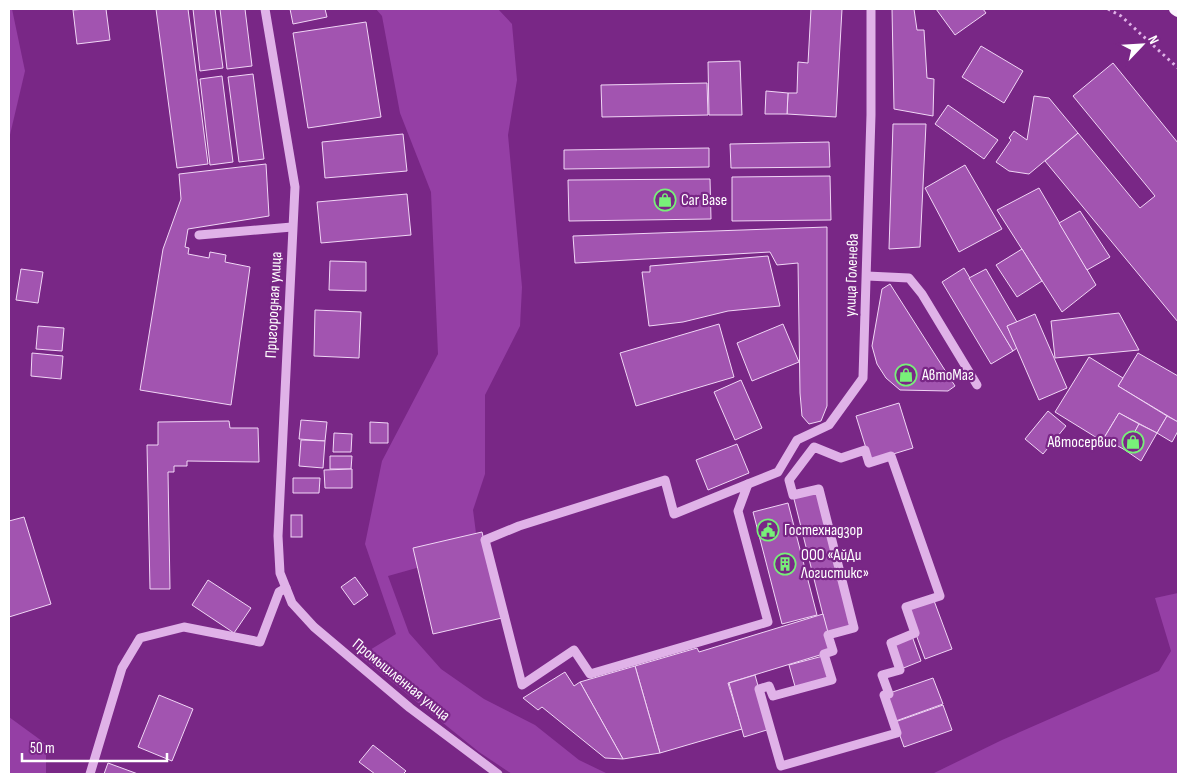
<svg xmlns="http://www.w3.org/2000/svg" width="1187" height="783" font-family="'Sofia Sans Condensed',sans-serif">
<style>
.green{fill:#953fa5}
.building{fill:#a254b0;stroke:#f1d6f6}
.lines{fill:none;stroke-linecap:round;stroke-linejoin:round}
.path{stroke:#e0b2e8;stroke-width:3;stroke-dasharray:2.5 4;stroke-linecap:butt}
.minor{stroke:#e0b2e8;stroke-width:9}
.major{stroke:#fdf5fe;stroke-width:12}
.labels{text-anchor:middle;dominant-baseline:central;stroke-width:4.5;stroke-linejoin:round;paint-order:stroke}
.poi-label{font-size:16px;fill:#fff;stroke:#792786;text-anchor:start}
.street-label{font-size:16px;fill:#fff;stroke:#792786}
</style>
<rect width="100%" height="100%" fill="#792786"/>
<g class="green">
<polygon points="9,9 12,9 25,71 9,139"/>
<polygon points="376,9 498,9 512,24 517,80 508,135 522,287 520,326 485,395 485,474 473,510 477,541 463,555 388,576 409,633 441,669 484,699 535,725 579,760 608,774 512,774 479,752 360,656 396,634 365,544 382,461 438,354 431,192 400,113 382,16"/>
<polygon points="1178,593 1178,774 932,774 1002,740 1159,671 1171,651 1155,598"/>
<polygon points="9,717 46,744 46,774 9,774"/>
</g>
<g class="building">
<polygon points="86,9 106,9 110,40 77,44 73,10"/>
<polygon points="156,9 188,9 208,164 177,168"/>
<polygon points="193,9 215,9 223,68 200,71"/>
<polygon points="220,9 245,9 252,66 227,69"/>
<polygon points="290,9 325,9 327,17 293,24"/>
<polygon points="811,9 842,9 836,117 787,114 788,93 797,93 798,62 808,63"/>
<polygon points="892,9 914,9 917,30 924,30 927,78 934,79 933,116 894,109"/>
<polygon points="936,9 983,9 986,13 955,35"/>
<polygon points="366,22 381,117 308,128 293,33"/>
<polygon points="981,46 1023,71 1004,103 962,77"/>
<polygon points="740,61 742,115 709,115 708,62"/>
<polygon points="1113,63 1178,143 1178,322 1045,161 1078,133 1140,208 1155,196 1073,96"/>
<polygon points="253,74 264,159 239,162 228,77"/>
<polygon points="222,76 233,162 210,165 200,79"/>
<polygon points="707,83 708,115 602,117 601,85"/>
<polygon points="766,91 788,93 787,114 765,114"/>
<polygon points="1034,96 1049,98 1078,133 1029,174 1009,171 996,162 1011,140 1009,138 1014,131 1027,140"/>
<polygon points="948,105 998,140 984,159 935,124"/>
<polygon points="893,124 926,124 920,247 889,249"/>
<polygon points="403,134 407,171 325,178 322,142"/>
<polygon points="829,142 830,167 731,168 730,144"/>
<polygon points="709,148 709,167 564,169 564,150"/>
<polygon points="266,164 269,216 188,229 185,247 189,248 188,254 209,258 210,252 226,255 225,262 250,267 231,405 140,390 163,249 181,199 179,174"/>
<polygon points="965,165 1002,229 959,252 925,188"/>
<polygon points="830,176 831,220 732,221 732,177"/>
<polygon points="710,179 711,219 569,221 568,180"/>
<polygon points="1039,188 1096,285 1062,312 997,210"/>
<polygon points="407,194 411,235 321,243 317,202"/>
<polygon points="1080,211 1110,257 1087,270 1059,223"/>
<polygon points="827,227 827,406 821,421 809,424 802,416 800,393 798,263 777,265 770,252 575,263 573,236"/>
<polygon points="1022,249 1042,281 1017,297 996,265"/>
<polygon points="768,256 780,306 728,311 683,322 649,326 642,272 650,272 650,266"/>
<polygon points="330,261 366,262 366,291 329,290"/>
<polygon points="964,268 1013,351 991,364 942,282"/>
<polygon points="21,269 43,272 38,303 16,300"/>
<polygon points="986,269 1017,322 1007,326 1017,348 1013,351 969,278"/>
<polygon points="890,284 955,386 948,391 900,390 886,378 877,364 872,346 882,289"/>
<polygon points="315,310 361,312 359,358 314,356"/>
<polygon points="1119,313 1139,350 1055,358 1051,321"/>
<polygon points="1035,314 1067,388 1039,400 1007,326"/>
<polygon points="719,324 734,377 636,406 620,353"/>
<polygon points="783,324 799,362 752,381 737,343"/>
<polygon points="38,326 64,328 62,351 36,349"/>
<polygon points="32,353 63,356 61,379 31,376"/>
<polygon points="1138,353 1178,376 1178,422 1118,386"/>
<polygon points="1089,357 1123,378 1118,386 1167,416 1157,433 1119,413 1102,441 1055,412"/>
<polygon points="741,380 762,428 735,440 714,392"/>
<polygon points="899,403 913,448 870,461 856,416"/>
<polygon points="1048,411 1066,426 1043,454 1025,439"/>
<polygon points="1119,413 1139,424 1125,450 1104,438"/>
<polygon points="1167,416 1178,422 1178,431 1172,442 1157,433"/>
<polygon points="301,420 327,422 325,441 299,439"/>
<polygon points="229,421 230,428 258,428 259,462 187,461 187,466 174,466 174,472 168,472 170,589 150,589 147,445 158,445 158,422"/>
<polygon points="370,422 388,423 388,443 370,443"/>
<polygon points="1139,424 1157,433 1141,461 1125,450"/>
<polygon points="334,433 352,434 351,452 333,452"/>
<polygon points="301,440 325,441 323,468 299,466"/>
<polygon points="737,444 749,473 708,490 696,460"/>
<polygon points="330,456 352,456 351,469 330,469"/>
<polygon points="352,469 352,488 325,488 324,470"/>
<polygon points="293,478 320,478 319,493 293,493"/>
<polygon points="819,489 854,629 828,635 793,495"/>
<polygon points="788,503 817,615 782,624 753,512"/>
<rect x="291" y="515" width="11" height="22"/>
<polygon points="24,517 51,604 9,617 9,521"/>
<polygon points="482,532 502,618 433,634 413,548"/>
<polygon points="355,577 368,595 354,605 341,587"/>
<polygon points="208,580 251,608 234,633 192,605"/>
<polygon points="933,598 952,649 925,659 906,607"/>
<polygon points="823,614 833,651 728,683 742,729 660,753 635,666 697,648 699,652"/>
<polygon points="912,636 921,661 901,669 891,643"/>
<polygon points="823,656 831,680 796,690 789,665"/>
<polygon points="635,666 660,753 623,759 580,682"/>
<polygon points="565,672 574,686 580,682 623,759 605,758 542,707 538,710 523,698"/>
<polygon points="755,675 770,729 744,737 729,683"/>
<polygon points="933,678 943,704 893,722 884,695"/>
<polygon points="159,695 193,709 172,761 138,747"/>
<polygon points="943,705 952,730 904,747 895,722"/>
<polygon points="373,745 406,771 403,774 375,774 359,762"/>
<polygon points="108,763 138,774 104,774"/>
</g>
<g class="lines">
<polyline class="path" points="1108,9 1121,16 1178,68"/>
<g class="minor">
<polyline points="265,9 295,187 278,536 280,573 292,603 314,627 410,708 498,774"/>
<polyline points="199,235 292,227"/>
<polyline points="867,276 909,278 922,294 977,385"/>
<polygon points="814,447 841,458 865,450 869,463 891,456 940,596 906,607 915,633 891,643 900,670 882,675 889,694 884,695 897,733 781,766 759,689 769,686 773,696 832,680 824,654 833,651 828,635 854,628 819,489 793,495 789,480"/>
<polygon points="665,480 674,514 748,484 738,511 768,622 590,674 574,650 522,685 485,540 519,526"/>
<polyline points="748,484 778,472 797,440 829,425 863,378 871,115 871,9"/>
<polyline points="90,774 122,668 140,638 184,627 260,642 279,592 286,588"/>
</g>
<polyline class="major" points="1175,9 1178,11"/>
</g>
<defs>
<g id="shop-ring" transform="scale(1.125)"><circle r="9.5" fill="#792786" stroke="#78f079" stroke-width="1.5"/><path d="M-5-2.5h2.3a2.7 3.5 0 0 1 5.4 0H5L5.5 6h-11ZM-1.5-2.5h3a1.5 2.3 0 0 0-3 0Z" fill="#78f079"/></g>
<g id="civic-ring" transform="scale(1.125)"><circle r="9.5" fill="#792786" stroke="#78f079" stroke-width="1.5"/><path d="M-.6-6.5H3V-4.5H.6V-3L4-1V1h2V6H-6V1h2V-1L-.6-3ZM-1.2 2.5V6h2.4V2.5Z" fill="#78f079"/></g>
<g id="building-ring" transform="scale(1.125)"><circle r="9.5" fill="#792786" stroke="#78f079" stroke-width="1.5"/><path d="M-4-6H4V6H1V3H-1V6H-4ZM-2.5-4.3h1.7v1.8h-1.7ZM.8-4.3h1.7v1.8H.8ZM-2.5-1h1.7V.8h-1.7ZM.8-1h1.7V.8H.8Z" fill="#78f079"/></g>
</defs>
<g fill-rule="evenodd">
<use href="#shop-ring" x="665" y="200"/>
<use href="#shop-ring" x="906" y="375"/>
<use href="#shop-ring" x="1133" y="442"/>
<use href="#civic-ring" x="768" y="530"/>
<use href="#building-ring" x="785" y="564"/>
</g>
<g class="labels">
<g class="poi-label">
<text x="681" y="200">Car Base</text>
<text x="922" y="375">АвтоМаг</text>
<text x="1117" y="442" text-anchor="end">Автосервис</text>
<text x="784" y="530">Гостехнадзор</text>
<text x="801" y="555">ООО «АйДи<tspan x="801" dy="18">Логистикс»</tspan></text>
</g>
<g class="street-label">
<text transform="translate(852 275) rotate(-88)">улица Голенева</text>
<text transform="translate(274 305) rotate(-87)">Пригородная улица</text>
<text transform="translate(401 680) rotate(39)">Промышленная улица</text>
</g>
</g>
<rect width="1187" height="783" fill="none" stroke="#ffffff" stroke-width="20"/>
<g transform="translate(1142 45) rotate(65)" stroke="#792786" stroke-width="4" paint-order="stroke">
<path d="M0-4L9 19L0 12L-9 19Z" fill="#ffffff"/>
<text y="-8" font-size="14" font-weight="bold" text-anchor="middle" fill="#ffffff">N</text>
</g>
<path d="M22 753v8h145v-8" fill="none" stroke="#ffffff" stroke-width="2.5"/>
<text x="30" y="753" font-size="15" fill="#ffffff" stroke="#792786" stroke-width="4" paint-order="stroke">50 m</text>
</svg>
